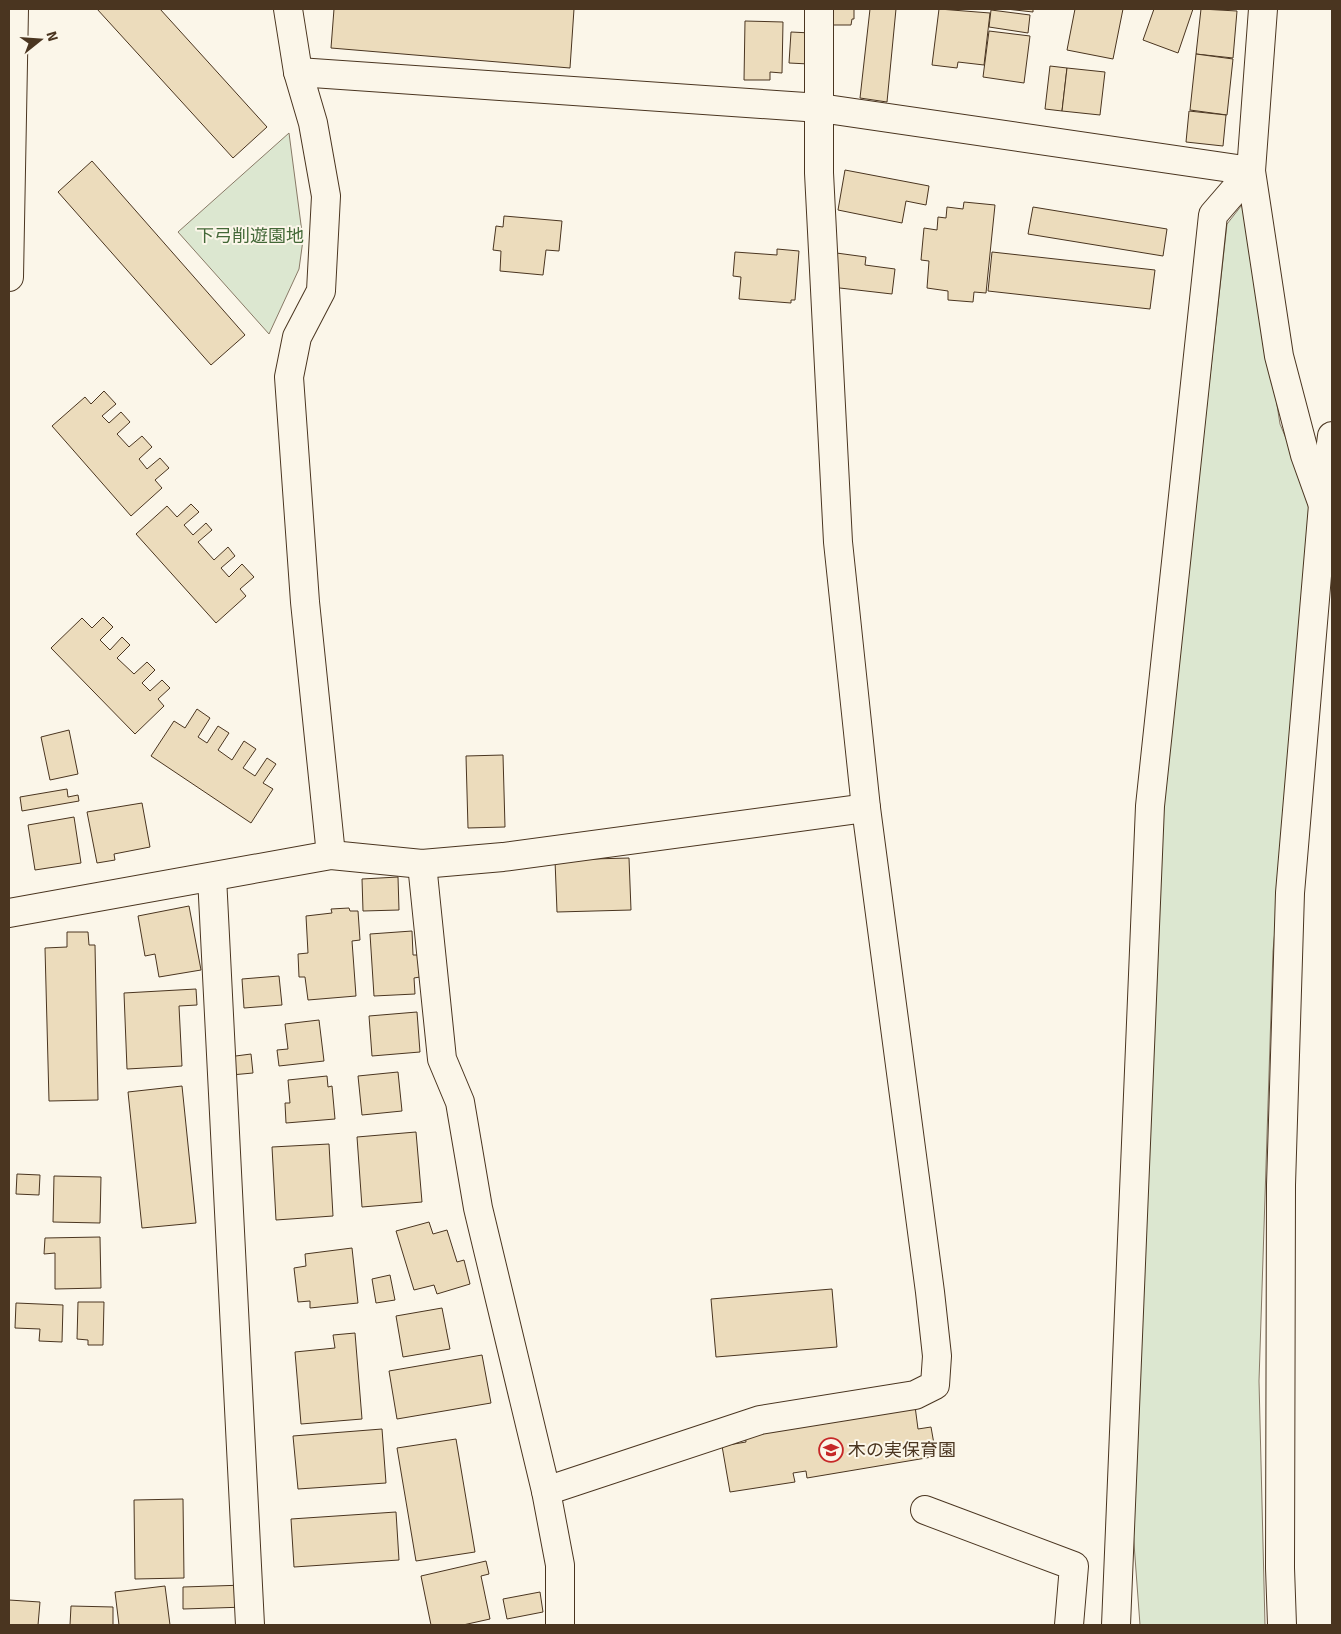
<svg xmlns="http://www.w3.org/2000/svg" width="1341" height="1634" font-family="Signika,'Noto Sans JP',sans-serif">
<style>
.green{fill:#dce7d0;stroke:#887966}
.building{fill:#ecdcbc;stroke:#4a3520}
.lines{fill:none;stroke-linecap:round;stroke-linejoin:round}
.street-casing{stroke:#4a3520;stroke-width:30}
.secondary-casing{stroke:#4a3520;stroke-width:30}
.street{stroke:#fbf6e9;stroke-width:28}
.secondary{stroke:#fbf6e9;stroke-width:28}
.labels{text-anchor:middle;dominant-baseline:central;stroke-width:4;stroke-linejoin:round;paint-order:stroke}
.park-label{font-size:18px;fill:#436837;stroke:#fbf6e9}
.poi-label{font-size:18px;fill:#4a3520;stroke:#fbf6e9;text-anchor:start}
</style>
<rect width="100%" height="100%" fill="#fbf6e9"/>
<g class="green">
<polygon points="289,133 303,240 299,269 269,334 178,232"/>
<polygon points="1245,201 1280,424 1315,508 1273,951 1259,1381 1265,1625 1140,1625 1133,1530 1159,832 1227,224"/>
</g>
<g class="building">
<polygon points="97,9 160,9 267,127 233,158"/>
<polygon points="334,9 574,9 570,68 331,48"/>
<polygon points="829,9 854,9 854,19 852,19 851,25 833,25"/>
<polygon points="870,9 896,9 887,102 860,98"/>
<polygon points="939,9 990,13 984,65 958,62 957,68 932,65"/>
<polygon points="1006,9 1033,9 1033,12"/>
<polygon points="1075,9 1123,9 1113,59 1067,50"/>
<polygon points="1154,9 1193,9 1178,53 1143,40"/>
<polygon points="1201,9 1237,11 1233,58 1196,54"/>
<polygon points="991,10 1030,15 1028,33 989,27"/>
<polygon points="745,21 783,22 782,73 770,72 770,80 744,80"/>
<polygon points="989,31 1030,36 1024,83 983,77"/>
<polygon points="791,32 811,33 809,64 789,63"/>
<polygon points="1196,54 1233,59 1227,115 1190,110"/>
<polygon points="1050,66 1067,68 1062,111 1045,109"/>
<polygon points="1067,68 1105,72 1100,115 1062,111"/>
<polygon points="1189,111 1226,115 1223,146 1186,142"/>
<polygon points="92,161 245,335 211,365 58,192"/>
<polygon points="845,170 929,186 926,205 906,201 902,223 838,210"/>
<polygon points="964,202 995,205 986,293 974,292 973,302 948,300 948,291 927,288 929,261 921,260 924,228 937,230 938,217 946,218 947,207 963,209"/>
<polygon points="1033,207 1167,229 1163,256 1028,234"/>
<polygon points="504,216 562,221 559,251 546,250 543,275 500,271 501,251 493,250 496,226 503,227"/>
<polygon points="777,249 799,251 795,300 791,300 791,303 739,299 741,277 733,276 735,252 777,255"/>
<polygon points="829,252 866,257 865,265 895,269 892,294 831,287"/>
<polygon points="992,252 1155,270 1150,309 988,291"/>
<polygon points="104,391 116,404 102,416 109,423 121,412 130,422 117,434 129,447 142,436 152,447 139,459 147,469 160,458 169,468 155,480 162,488 131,516 52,426 85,397 91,404"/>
<polygon points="191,504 199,512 184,525 193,535 206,523 212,530 198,542 214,560 228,547 235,556 221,568 229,577 242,564 254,577 240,589 246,596 216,623 136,534 167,506 177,517"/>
<polygon points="103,617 113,627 100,640 110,650 122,637 130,645 117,658 134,674 147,662 155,670 142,683 150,691 162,680 170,688 158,699 164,706 135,734 51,648 82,618 92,628"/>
<polygon points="197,709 210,718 198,737 207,743 218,726 229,733 218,750 232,760 244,741 256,749 243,768 255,776 267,758 276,764 263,783 273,789 251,823 151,756 174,721 185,728"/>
<polygon points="69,730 78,774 50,780 41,737"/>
<polygon points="503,755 505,827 468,828 466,756"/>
<polygon points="67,789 68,797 78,795 79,801 22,811 20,797"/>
<polygon points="142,803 150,847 114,854 115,860 97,863 87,812"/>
<polygon points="74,817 81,863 35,870 28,825"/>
<polygon points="629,858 631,910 557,912 555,860"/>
<polygon points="398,877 399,910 363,911 362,879"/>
<polygon points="189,906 201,970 159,977 155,954 145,956 138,916"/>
<polygon points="349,908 350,911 358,911 360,940 352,941 356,996 308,1000 305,977 299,977 298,954 308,953 306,916 332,913 331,909"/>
<polygon points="412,931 413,955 418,955 420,977 414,978 415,994 374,996 370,934"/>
<polygon points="67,932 88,932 89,945 95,945 98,1100 49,1101 45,948 67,947"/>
<polygon points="279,976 282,1005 244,1008 242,979"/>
<polygon points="196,989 197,1005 179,1006 182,1066 127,1069 124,993"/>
<polygon points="417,1012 420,1052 372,1056 369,1016"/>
<polygon points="319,1020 324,1061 279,1066 277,1050 288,1049 285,1024"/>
<polygon points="251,1054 253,1073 231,1075 228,1057"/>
<polygon points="398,1072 402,1111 362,1115 358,1076"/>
<polygon points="327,1076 328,1087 332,1086 335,1119 286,1123 285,1103 290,1103 288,1080"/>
<polygon points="182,1086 196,1223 142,1228 128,1092"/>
<polygon points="416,1132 422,1202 362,1207 357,1137"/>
<polygon points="329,1144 333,1216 276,1220 272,1147"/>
<polygon points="17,1174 40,1175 39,1195 16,1194"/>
<polygon points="54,1176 101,1177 100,1223 53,1222"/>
<polygon points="429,1222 433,1234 447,1230 457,1262 464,1260 470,1284 437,1294 434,1285 414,1290 396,1231"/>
<polygon points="100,1237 101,1288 55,1289 55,1253 44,1254 45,1238"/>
<polygon points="352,1248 358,1303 310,1308 310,1301 298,1302 294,1268 306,1266 305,1254"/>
<polygon points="390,1275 395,1300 376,1303 372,1279"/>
<polygon points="832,1289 837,1347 716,1357 711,1299"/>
<polygon points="78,1302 104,1302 103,1345 88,1345 88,1340 77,1339"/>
<polygon points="16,1303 63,1305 62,1342 39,1341 40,1329 15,1328"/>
<polygon points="442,1308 450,1349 403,1357 396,1316"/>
<polygon points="355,1333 362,1419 301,1424 295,1352 335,1348 333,1335"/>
<polygon points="482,1355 491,1403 397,1419 389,1371"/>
<polygon points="915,1406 918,1429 931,1427 934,1444 930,1444 932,1457 807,1478 806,1471 793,1473 795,1482 730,1492 722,1446 746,1442 745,1434"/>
<polygon points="382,1429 386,1483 298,1489 293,1436"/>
<polygon points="456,1439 475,1552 416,1561 397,1448"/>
<polygon points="183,1499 184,1578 135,1579 134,1500"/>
<polygon points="396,1512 399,1560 294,1567 291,1519"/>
<polygon points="486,1561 489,1574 481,1576 490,1619 463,1625 431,1625 421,1576"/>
<polygon points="245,1585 246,1607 183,1609 183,1587"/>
<polygon points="165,1586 170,1625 119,1625 115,1592"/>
<polygon points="540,1592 543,1612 507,1619 503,1599"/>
<polygon points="9,1600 40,1602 38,1625 9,1625"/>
<polygon points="71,1606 113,1607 113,1625 70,1625"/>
</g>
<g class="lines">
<g class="street-casing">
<g id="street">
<polyline points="288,9 298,72 313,123 326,196 321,291 297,337 289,377 305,602 331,855"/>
<polyline points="1263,9 1251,171 1279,356 1305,455 1323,505"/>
<polyline points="298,72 820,108 1251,171"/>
<polyline points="9,277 14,9"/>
<polyline points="422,864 442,1059 460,1102 478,1208 546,1491 560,1565 560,1625"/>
<polyline points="212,877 250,1625"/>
<polyline points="9,913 331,855 422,864 503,857 866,808"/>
<polyline points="546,1491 760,1420 915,1395 935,1385 937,1356 930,1292 866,808 838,542 819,173 819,9"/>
<polyline points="925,1510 1074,1566 1069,1625"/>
<polyline points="1116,1625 1150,806 1213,215 1251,171"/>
</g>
</g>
<g class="secondary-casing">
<polyline id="secondary" points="1282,1625 1280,1568 1281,1185 1290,893 1323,505 1332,436"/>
</g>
<use href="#street" class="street"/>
<use href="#secondary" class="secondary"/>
</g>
<defs>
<g id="school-ring" transform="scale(1.25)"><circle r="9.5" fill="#fbf6e9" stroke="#c62828" stroke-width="1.5"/><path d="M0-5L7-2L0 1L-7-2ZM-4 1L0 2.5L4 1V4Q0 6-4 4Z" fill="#c62828"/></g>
</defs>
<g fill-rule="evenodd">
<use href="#school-ring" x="831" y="1450"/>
</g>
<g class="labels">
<g class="park-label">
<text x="250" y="236">下弓削遊園地</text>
</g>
<g class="poi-label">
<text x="848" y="1450">木の実保育園</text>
</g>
</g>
<rect width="1341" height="1634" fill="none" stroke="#4a3520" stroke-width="20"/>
<g transform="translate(40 40) rotate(73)" stroke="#fbf6e9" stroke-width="4" paint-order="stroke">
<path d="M0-4L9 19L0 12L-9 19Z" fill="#4a3520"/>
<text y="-8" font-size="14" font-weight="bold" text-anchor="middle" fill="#4a3520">N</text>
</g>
</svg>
